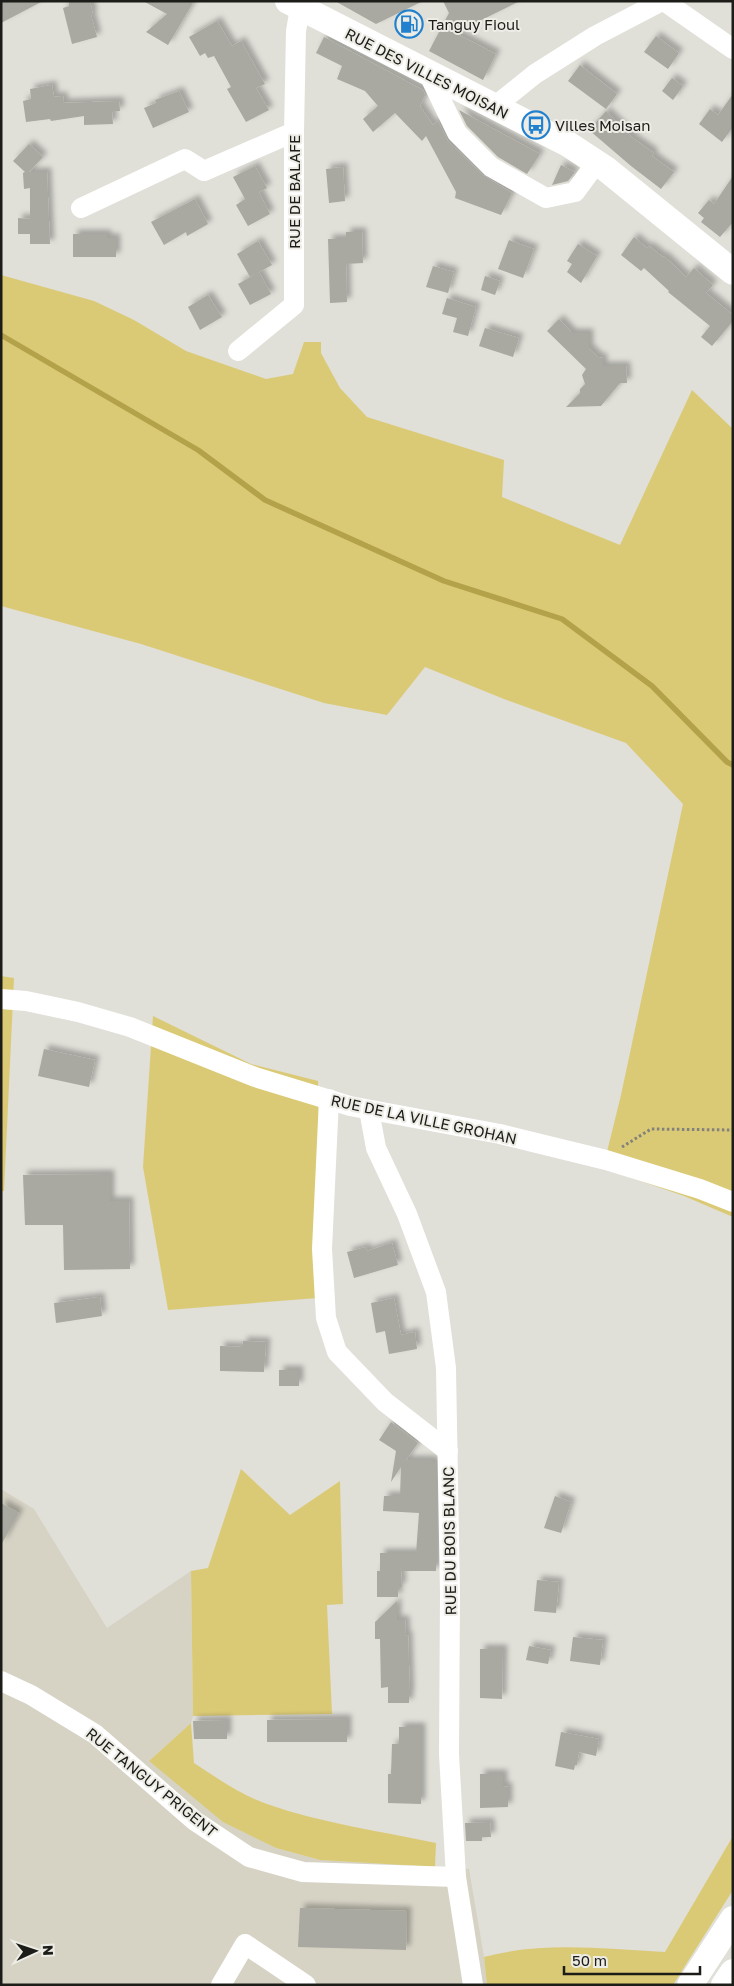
<svg xmlns="http://www.w3.org/2000/svg" width="734" height="1986" font-family="'Golos Text',sans-serif">
<style>
.built{fill:#d6d3c5}
.green{fill:#dbca75}
.lines{fill:none;stroke-linecap:round;stroke-linejoin:round}
.stream{stroke:#b3a24a;stroke-width:5.5}
.building{fill:#a9a8a1;filter:url(#shadow)}
.path{stroke:#82817c;stroke-width:3;stroke-dasharray:2.5 2.5;stroke-linecap:butt}
.minor{stroke:#fff;stroke-width:20}
.major{stroke:#fff;stroke-width:26}
.labels{text-anchor:middle;dominant-baseline:central;stroke-width:4;stroke-linejoin:round;paint-order:stroke}
.poi-label{font-size:15px;fill:#1c1c19;stroke:#edece5;text-anchor:start}
.street-label{font-size:15px;fill:#1c1c19;stroke:#edece5}
</style>
<defs>
<filter id="shadow"><feDropShadow dx="4.5" dy="-4.5" stdDeviation="2.5" flood-color="#0004"/></filter>
</defs>
<rect width="100%" height="100%" fill="#e0dfd8"/>
<polygon class="built" points="1,1489 34,1509 107,1628 191,1571 193,1716 191,1723 149,1761 276,1848 320,1860 469,1869 484,1957 487,1985 1,1985"/>
<g class="green">
<polygon points="1,275 94,301 134,320 186,351 266,379 293,374 304,342 321,342 321,353 340,388 367,417 504,460 502,497 620,545 692,390 733,429 733,1217 684,1196 603,1168 621,1095 683,804 626,743 504,699 425,667 387,715 324,703 141,644 1,606"/>
<polygon points="1,976 14,978 4,1191 1,1191"/>
<polygon points="153,1016 251,1064 318,1081 320,1160 317,1298 168,1310 143,1167"/>
<polygon points="241,1469 290,1515 340,1481 343,1604 327,1605 332,1714 193,1716 191,1571 208,1568"/>
<path d="M191,1723L194,1763C217,1778 241,1795 267,1804C321,1823 380,1831 436,1843L435,1867L320,1860L276,1848L223,1822L149,1761Z"/>
<path d="M733,1836V1890L673,1985H487L484,1957C543,1941 604,1949 665,1952Z"/>
</g>
<g class="lines">
<polyline class="stream" points="1,335 198,450 265,500 444,581 562,619 652,686 727,762 733,765"/>
</g>
<g class="building">
<polygon points="1,1 43,1 1,23"/>
<polygon points="69,1 90,1 93,15 91,15 97,37 72,44 63,8 69,6"/>
<polygon points="143,1 194,1 168,45 146,32 167,14"/>
<polygon points="335,1 423,1 376,24"/>
<polygon points="443,1 520,1 455,33 496,54 483,80 429,51 449,13"/>
<polygon points="217,21 232,46 241,41 265,84 256,88 269,110 246,122 227,89 231,87 214,56 208,58 205,53 200,56 189,37"/>
<polygon points="656,36 679,53 668,69 644,52"/>
<polygon points="324,37 423,90 425,95 420,106 433,125 438,121 448,141 483,175 512,193 501,215 455,198 456,192 426,136 422,141 395,113 373,132 363,119 378,106 365,91 337,79 342,66 316,53"/>
<polygon points="580,65 617,94 606,109 568,81"/>
<polygon points="672,78 683,86 673,100 662,91"/>
<polygon points="52,85 54,97 63,96 64,103 119,101 120,111 112,112 113,124 84,125 84,116 51,121 50,119 26,122 23,101 31,99 30,89"/>
<polygon points="179,91 189,112 153,128 144,108 156,103 155,100"/>
<polygon points="733,94 733,127 722,142 699,124 710,109 718,115"/>
<polygon points="459,110 540,154 527,174 498,157 467,126"/>
<polygon points="606,111 634,139 654,153 652,156 674,172 661,189 631,166 589,130"/>
<polygon points="29,144 43,157 29,172 47,172 50,244 30,244 30,234 18,234 18,218 30,219 30,188 24,189 23,173 25,172 13,161"/>
<polygon points="561,165 575,172 568,181 552,185"/>
<polygon points="255,166 267,188 259,192 270,214 248,226 236,205 245,199 233,177"/>
<polygon points="343,167 345,201 329,203 326,169"/>
<polygon points="733,176 733,222 720,237 701,222 704,218 698,213 709,200 714,204"/>
<polygon points="195,199 208,224 187,236 186,232 164,245 151,222"/>
<polygon points="346,232 362,232 363,263 346,264 347,302 330,303 328,239 346,239"/>
<polygon points="73,234 107,234 107,238 116,238 116,257 73,257"/>
<polygon points="634,237 647,248 649,246 663,257 664,256 686,277 694,268 713,285 706,293 733,315 733,321 712,346 701,337 710,326 668,292 669,291 644,268 641,271 621,255"/>
<polygon points="509,240 534,249 523,278 498,269"/>
<polygon points="258,241 272,265 250,277 237,254"/>
<polygon points="578,244 597,256 581,283 567,272 572,264 567,261"/>
<polygon points="433,266 454,272 448,293 426,287"/>
<polygon points="259,272 271,294 250,305 238,284"/>
<polygon points="485,276 500,281 495,295 481,290"/>
<polygon points="208,295 222,317 200,330 188,307"/>
<polygon points="447,298 476,307 468,336 453,332 457,318 442,314"/>
<polygon points="559,319 572,333 589,333 589,348 598,357 603,358 603,366 626,366 627,383 620,383 601,406 566,407 580,393 580,389 585,384 582,375 586,369 547,331"/>
<polygon points="485,328 519,338 513,357 479,346"/>
<polygon points="44,1049 95,1060 89,1087 38,1076"/>
<polygon points="110,1174 110,1201 129,1201 130,1269 64,1270 63,1225 25,1225 23,1175"/>
<polygon points="392,1243 398,1265 354,1278 347,1252 366,1247 367,1251"/>
<polygon points="100,1297 102,1316 56,1323 54,1303"/>
<polygon points="394,1298 401,1335 415,1332 417,1349 389,1354 385,1331 376,1333 371,1303"/>
<polygon points="243,1341 266,1342 264,1372 220,1371 220,1346 242,1347"/>
<rect x="279" y="1370" width="20" height="16"/>
<polygon points="391,1422 418,1443 406,1460 432,1460 432,1462 436,1462 436,1571 401,1571 402,1587 398,1587 398,1597 377,1597 377,1571 380,1571 380,1553 416,1553 419,1513 383,1511 384,1496 400,1496 401,1467 391,1482 396,1451 379,1440"/>
<polygon points="555,1496 571,1502 561,1533 544,1528"/>
<polygon points="1,1503 19,1513 1,1545"/>
<polygon points="537,1580 559,1582 556,1613 534,1611"/>
<polygon points="397,1601 397,1620 405,1620 406,1636 408,1635 410,1694 409,1694 409,1703 388,1703 388,1687 381,1688 380,1639 375,1639 375,1622"/>
<polygon points="573,1637 603,1640 600,1665 570,1661"/>
<polygon points="529,1646 551,1650 548,1664 526,1660"/>
<polygon points="480,1649 503,1649 502,1699 480,1698"/>
<polygon points="347,1719 347,1742 267,1742 267,1720"/>
<polygon points="227,1720 227,1739 194,1739 193,1721"/>
<polygon points="399,1727 421,1727 421,1804 388,1803 388,1774 391,1774 392,1744 399,1744"/>
<polygon points="561,1732 599,1739 596,1756 579,1752 577,1765 575,1765 574,1770 555,1766"/>
<polygon points="480,1774 503,1774 503,1786 508,1787 508,1807 480,1808"/>
<polygon points="490,1822 491,1837 482,1837 482,1841 466,1841 465,1823"/>
<polygon points="300,1908 407,1911 406,1950 298,1947"/>
</g>
<g class="lines">
<polyline class="path" points="622,1147 651,1129 733,1130"/>
<g class="minor">
<polyline points="664,1 733,49"/>
<polyline points="428,73 457,133 491,167 546,198 575,192 597,162"/>
<polyline points="494,107 535,74 595,36 662,1"/>
<polyline points="81,208 185,159 204,171 294,132"/>
<polyline points="238,351 294,305 294,132 296,31 300,8"/>
<polyline points="1,999 26,1001 78,1012 130,1027 255,1077 350,1106 500,1134 606,1160 700,1189 733,1202"/>
<polyline points="329,1099 322,1249 326,1318 337,1352 385,1402 448,1451"/>
<polyline points="369,1110 376,1148 407,1214 436,1292 446,1368 450,1594 449,1754 456,1877 473,1985"/>
<polyline points="1,1681 31,1695 95,1734 195,1821 249,1857 303,1872 456,1877"/>
<polyline points="221,1985 245,1944 306,1985"/>
</g>
<g class="major">
<polyline points="288,1 568,144 606,169 733,272"/>
<polyline points="690,1985 733,1919"/>
<polyline points="724,1985 733,1972"/>
</g>
</g>
<defs>
<g id="fuel-ring" transform="scale(1.4375)"><circle r="9.5" fill="#edece5" stroke="#2281ce" stroke-width="1.5"/><path d="M-5.5-6h7V0h2V4h1.3V-2.5L3-4.5l.8-.8L6-3V5H2.5V1h-1V6h-7ZM-4.2-4.7v3.2H.2V-4.7Z" fill="#2281ce"/></g>
<g id="bus-ring" transform="scale(1.4375)"><circle r="9.5" fill="#edece5" stroke="#2281ce" stroke-width="1.5"/><path d="M-5-6H5V4H4V6H2V4H-2V6H-4V4H-5ZM-3.5-4V0h7V-4ZM-3.5 1.2v1.5H-2V1.2ZM2 1.2v1.5H3.5V1.2Z" fill="#2281ce"/></g>
</defs>
<g fill-rule="evenodd">
<use href="#fuel-ring" x="409" y="24"/>
<use href="#bus-ring" x="536" y="125"/>
</g>
<g class="labels">
<g class="poi-label">
<text x="428" y="24">Tanguy Fioul</text>
<text x="555" y="125">Villes Moisan</text>
</g>
<g class="street-label">
<text transform="translate(427 73) rotate(27)">RUE DES VILLES MOISAN</text>
<text transform="translate(294 192) rotate(-90)">RUE DE BALAFE</text>
<text transform="translate(424 1119) rotate(12)">RUE DE LA VILLE GROHAN</text>
<text transform="translate(449 1541) rotate(-91)">RUE DU BOIS BLANC</text>
<text transform="translate(152 1782) rotate(39)">RUE TANGUY PRIGENT</text>
</g>
</g>
<rect width="734" height="1986" fill="none" stroke="#1c1c19" stroke-width="5"/>
<g transform="translate(35 1951) rotate(87)" stroke="#edece5" stroke-width="4" paint-order="stroke">
<path d="M0-4L9 19L0 12L-9 19Z" fill="#1c1c19"/>
<text y="-8" font-size="14" font-weight="bold" text-anchor="middle" fill="#1c1c19">N</text>
</g>
<path d="M564 1966v8h136v-8" fill="none" stroke="#1c1c19" stroke-width="2.5"/>
<text x="572" y="1966" font-size="15" fill="#1c1c19" stroke="#edece5" stroke-width="4" paint-order="stroke">50 m</text>
</svg>
